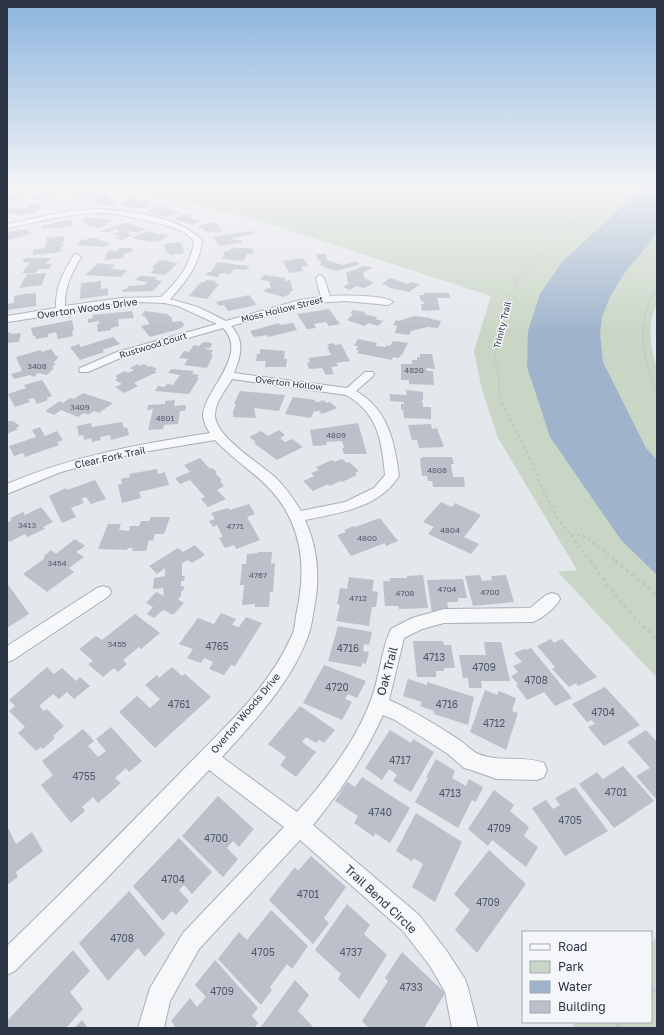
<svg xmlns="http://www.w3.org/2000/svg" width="664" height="1035" font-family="'Golos Text',sans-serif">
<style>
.green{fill:#c9d6c5}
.water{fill:#9fb4cc}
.building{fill:#bbc0ca}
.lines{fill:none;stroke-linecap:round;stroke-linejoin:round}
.street-casing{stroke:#a9aeb7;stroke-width:2}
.path-far4{stroke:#c2c5cb;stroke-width:1.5;stroke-dasharray:1.5 1.5;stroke-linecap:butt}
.path-far3{stroke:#c2c5cb;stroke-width:2;stroke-dasharray:2 2;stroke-linecap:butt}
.path-far2{stroke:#c2c5cb;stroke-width:2.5;stroke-dasharray:3 3;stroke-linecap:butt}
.path-far1{stroke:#c2c5cb;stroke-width:3;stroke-dasharray:3.5 3.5;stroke-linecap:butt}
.path{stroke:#c2c5cb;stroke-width:4;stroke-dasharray:4.5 4.5;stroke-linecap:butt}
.street{fill:#f7f8fa;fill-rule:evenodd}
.labels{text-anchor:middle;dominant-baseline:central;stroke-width:3;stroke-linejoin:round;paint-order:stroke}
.number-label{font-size:8px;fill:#4f5766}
.far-street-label{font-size:9px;fill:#2b3445;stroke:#f4f6f9}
.street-label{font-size:10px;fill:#2b3445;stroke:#f4f6f9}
.near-number-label{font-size:10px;fill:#4f5766}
.near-street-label{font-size:12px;fill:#2b3445;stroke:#f4f6f9}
</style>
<rect width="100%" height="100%" fill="#e4e7ec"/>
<g class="green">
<path d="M125,187H657V305C646,323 651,350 657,368V678L558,572L577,570L498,438L482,390L474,351L491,296L261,221Z"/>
<polygon points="657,937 657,1028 571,1028 576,1022 651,1022 651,943"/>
</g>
<polygon class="water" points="640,187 657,187 657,231 649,244 625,272 610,297 602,317 600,333 603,362 646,448 657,460 657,575 621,540 550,437 527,367 528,331 540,294 562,262 627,202"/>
<g class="building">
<polygon points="8,187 22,187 21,191 11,192 11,190 7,191"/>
<polygon points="74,187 84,188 101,190 93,195 75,195 78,193 66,191"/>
<polygon points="51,191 58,194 37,200 30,198"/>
<polygon points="108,194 111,196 107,197 110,199 108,199 116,203 114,206 101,206 103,204 94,202 88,198"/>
<polygon points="7,195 20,197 15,200 7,199"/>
<polygon points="131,198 137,199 133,201 152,201 143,209 119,206"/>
<polygon points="33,203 43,204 39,207 43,207 35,213 18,216 15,213 10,214 8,210 15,207 21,209 25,209"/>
<polygon points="160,205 167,207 162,208 178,212 167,217 157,215 149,212 152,211 148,210"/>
<polygon points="186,213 192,215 189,217 201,221 193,225 173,219"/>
<polygon points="86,217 112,220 104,226 98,228 85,226 88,224 80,222"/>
<polygon points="70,219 74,225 52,229 51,227 43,229 41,225 53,224 52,223"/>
<polygon points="212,222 220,226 216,227 223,231 215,233 211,231 207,232 198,226"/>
<polygon points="123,223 128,223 145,229 137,233 132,231 126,234 132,235 122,240 116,238 120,236 113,234 120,231 117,230 119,230 117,229 107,233 102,231"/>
<polygon points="27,229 32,234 7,240 7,231 8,232"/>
<polygon points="147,231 160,235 162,234 169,236 157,242 154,241 151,242 132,238"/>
<polygon points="253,231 255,234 231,238 233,240 241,240 243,242 221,246 218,245 213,237"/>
<polygon points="64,236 65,241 63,241 63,244 66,245 62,246 60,249 63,250 54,253 33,255 33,250 46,248 45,243 47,243 46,238"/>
<polygon points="90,238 98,238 97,239 104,241 103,242 110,243 105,247 76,245 82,239 87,240"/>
<polygon points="180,242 184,249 183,251 184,253 170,255 169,253 167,253 164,244"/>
<polygon points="119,248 133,248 132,252 125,253 123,258 104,260 109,250 118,251"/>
<polygon points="234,248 245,248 254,249 252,254 247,254 244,261 222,259 225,251 229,251 230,249"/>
<polygon points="316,254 326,254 327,260 339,264 344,265 355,261 360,264 337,271 330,269 320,265 322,262 319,262 320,260 318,260"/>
<polygon points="25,258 51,258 46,264 52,264 49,269 39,269 35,273 22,273 30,262 22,262"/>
<polygon points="303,258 308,266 301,267 303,271 289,273 283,261"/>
<polygon points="159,260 169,261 168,262 178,263 165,275 150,273 155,268 152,268"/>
<polygon points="217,262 240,265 250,266 246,270 234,269 230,274 220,273 218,277 205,275 208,272 211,272"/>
<polygon points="98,263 115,265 111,269 127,270 121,277 85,275"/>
<polygon points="363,266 373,267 363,273 364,278 374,283 364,288 356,286 350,290 343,287 352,282 348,283 346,272 355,270"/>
<polygon points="46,273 42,285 19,288 27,274"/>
<polygon points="264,275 285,278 285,281 290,280 293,291 290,291 290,294 283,297 263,291 268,288 271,289 269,281 260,280"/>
<polygon points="140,276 157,277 155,280 162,281 153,291 122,292 123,289 127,289 128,286 144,285 147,282 135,280"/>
<polygon points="390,278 408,284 410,282 420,284 409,292 387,287 388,286 382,284"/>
<polygon points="207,280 216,281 214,283 219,284 207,299 189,296 199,284 202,282 205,282"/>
<polygon points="101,281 101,289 108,288 108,295 80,299 81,283"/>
<polygon points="29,293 29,294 36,293 36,306 7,310 7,304 14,303 14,296"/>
<polygon points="424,293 449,293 450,298 437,298 440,310 422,311 421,304 424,304 423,301 421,301 419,295 424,295"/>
<polygon points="249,295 257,305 228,311 224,305 219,306 216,302"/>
<polygon points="329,309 340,324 329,326 326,322 314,324 316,328 307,329 297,314"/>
<polygon points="353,310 365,312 364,314 377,317 375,319 383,321 378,326 368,323 365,326 352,322 347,320 353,314 350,313"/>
<polygon points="132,311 134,318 118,319 119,326 111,328 111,330 98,332 97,324 99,324 99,321 88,323 88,319 93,318 92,315"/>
<polygon points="145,311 167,314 173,319 171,319 173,322 181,321 185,325 182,326 183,327 176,330 169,332 166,330 168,332 150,337 141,326 150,324 144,316 141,315"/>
<polygon points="414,316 431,318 431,319 441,321 438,328 428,327 411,331 409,335 395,333 397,326 393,325 396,320 399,321"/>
<polygon points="72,320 74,330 72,331 73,336 58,339 56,332 48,334 48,337 36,339 35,336 33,336 31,328"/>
<polygon points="279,323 280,325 293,323 297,330 268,337 267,335 254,337 250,331"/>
<polygon points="11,332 10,334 21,333 19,342 7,343 7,333"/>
<polygon points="113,337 120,344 102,350 104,352 80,360 70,347 79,344 81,347"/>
<polygon points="358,339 377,343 376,346 386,347 387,345 390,346 393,341 408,343 402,355 401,355 399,358 393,357 392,360 357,353 359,350 356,350 358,346 354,346"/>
<polygon points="206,342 212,343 211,344 212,344 210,348 206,348 205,349 213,350 211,354 213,355 207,368 184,365 188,359 179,358 184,351 189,352 194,345 200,346 202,343"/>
<polygon points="334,343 334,345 341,344 350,361 336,363 338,366 331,367 334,374 326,375 322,368 309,369 307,363 310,362 308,358 331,355 327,346 329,346 328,344"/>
<polygon points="51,349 56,356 59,357 53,363 56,364 52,367 54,368 47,375 38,373 34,377 30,375 14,379 11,374 22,371 16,357 41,350 42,352"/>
<polygon points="260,349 285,351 284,359 287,359 286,367 265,367 266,361 256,361 257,354 260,354"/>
<polygon points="420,354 432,354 435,369 426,368 427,371 433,371 434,385 409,384 409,380 401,380 401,364 412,364 412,360 417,360 417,357 420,357"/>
<polygon points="138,364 140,366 144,364 148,367 150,366 157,369 154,371 157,372 134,383 138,386 124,393 115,387 122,384 115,380 118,378 115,376 125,371 128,373 134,370 130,368"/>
<polygon points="171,369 194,371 192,374 199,375 197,377 199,378 189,394 155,391 158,386 165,387 167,384 173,385 180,375 168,373"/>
<polygon points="42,380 52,396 46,398 48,400 37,404 34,398 28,399 30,402 15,407 8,394 26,388 24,385"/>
<polygon points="406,390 423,392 423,400 420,402 423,402 423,407 431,407 431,419 404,418 403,410 401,410 401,404 404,404 404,402 390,401 390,394 407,395"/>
<polygon points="240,391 285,395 279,411 254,408 256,418 233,417 233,411 236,404 234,404"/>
<polygon points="83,393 113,403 99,413 94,411 88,415 84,413 78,417 61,410 54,415 45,411 60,401 63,403 70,398 74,399"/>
<polygon points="293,397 315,400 315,402 318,402 323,400 327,403 330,402 337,408 322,414 318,410 317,412 314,411 311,418 285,414"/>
<polygon points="175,400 174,406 186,405 185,411 180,411 178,424 164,425 163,429 148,430 153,409 147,410 148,405 165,404 165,401"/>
<polygon points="7,421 13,421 20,426 16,428 18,429 7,434"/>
<polygon points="122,422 124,428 127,427 129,435 111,440 110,435 100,437 101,440 92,442 91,438 84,440 83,435 79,436 77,426 91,423 92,427"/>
<polygon points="358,423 367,454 344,454 342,448 344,448 342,441 326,442 327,445 313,446 310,430"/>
<polygon points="431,424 432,429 437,428 444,447 419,448 417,440 412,440 408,425"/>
<polygon points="40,427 45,436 57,431 63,440 57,442 59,445 25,457 23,453 14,456 9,446 36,437 32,430"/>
<polygon points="279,430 285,435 280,438 285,442 292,439 303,447 277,460 254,443 256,442 249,437 261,431 268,436"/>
<polygon points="422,457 452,457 454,464 451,464 453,477 464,477 465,487 433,487 432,481 428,481 427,476 422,476 420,458 422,458"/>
<polygon points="200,458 210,469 212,468 217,472 215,473 222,480 220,481 224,486 217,490 226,499 208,507 201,499 205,497 190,480 180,484 175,478 190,472 184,465"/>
<polygon points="342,459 347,463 349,462 359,471 355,473 357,475 342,482 340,481 330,486 328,484 313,491 303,481 314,476 311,473 319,470 316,467 332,460 334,462"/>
<polygon points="157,469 158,474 165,472 169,485 139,492 141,498 122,503 118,485 122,484 121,479 130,477 129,474"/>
<polygon points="95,480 106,499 91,504 86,497 81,499 84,503 71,508 76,517 62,523 49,496 66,488 67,490"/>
<polygon points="441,502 452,507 455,503 481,515 464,537 479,544 471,554 428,534 434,527 423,522"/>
<polygon points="249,504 255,514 247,517 260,540 236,549 234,545 225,548 219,538 223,537 217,525 213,527 209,521 215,519 211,513 228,508 230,510"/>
<polygon points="41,507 53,522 43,527 45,529 27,537 25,534 9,542 7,539 7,523 12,520 10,518 23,512 25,515"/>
<polygon points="151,517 170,517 164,534 155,534 153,541 149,540 146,551 132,551 133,548 128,548 127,550 98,549 108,524 121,524 119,530 129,531 130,526 139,526 141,521 149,521"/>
<polygon points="380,518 398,541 386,546 385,543 351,556 337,535 346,532 344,530 354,526 355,527"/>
<polygon points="75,539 85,546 76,552 84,557 69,568 74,572 47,592 23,574 45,558 43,557 51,550 56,554"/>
<polygon points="195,545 205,555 192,563 188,560 182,563 182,576 185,576 184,581 181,581 181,586 184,586 183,591 181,591 181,596 178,599 184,603 173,615 163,610 154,618 147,614 153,607 146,603 156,592 164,596 163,588 153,589 154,578 165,576 165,568 157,574 149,566 178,548 183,552"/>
<polygon points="258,552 272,552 271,564 275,563 273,592 270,592 269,607 255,607 255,604 242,605 244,585 240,585 242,564 246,564 247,554 258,553"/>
<polygon points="423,575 428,608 399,609 398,606 385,606 383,581 390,581 390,578 407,578 407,576"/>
<polygon points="480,575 482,581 492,580 491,576 506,575 514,602 473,606 465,576"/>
<polygon points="349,577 374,580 372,591 378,592 376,607 372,607 369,626 336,621 340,605 337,604 340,588 347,589"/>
<polygon points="463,579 467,598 458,598 458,602 447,602 449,613 432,613 427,580"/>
<polygon points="7,583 29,614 7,628"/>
<polygon points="221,613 236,619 232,625 239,627 246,617 262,623 235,666 231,665 224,675 209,669 213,662 204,658 201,663 187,658 193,649 179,644 198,618 214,624"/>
<polygon points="135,614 160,633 141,649 139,647 123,660 127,664 118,672 114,668 103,677 88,664 93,661 79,649 96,636 102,640"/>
<polygon points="338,626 372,632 369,645 364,644 363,651 369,652 366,664 362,663 361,667 328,661"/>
<polygon points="551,639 554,643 562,639 597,677 578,686 576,683 569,687 552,669 555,667 537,646"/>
<polygon points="413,641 443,641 444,645 451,645 455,668 444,668 444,671 436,671 436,677 417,677"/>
<polygon points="484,642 501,642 510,681 481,681 482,688 469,688 468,678 463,678 459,655 486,655"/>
<polygon points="531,648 572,698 555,706 544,692 527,700 516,685 518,684 511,676 518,672 513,666 522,662 514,653 524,649 526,650"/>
<polygon points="324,665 366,681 357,698 348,694 345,699 352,702 342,720 303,703"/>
<polygon points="47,667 54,674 62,668 76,681 80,677 90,686 74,699 67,692 59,699 53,694 39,706 44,711 47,709 64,726 53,736 55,738 43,749 41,747 36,751 18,733 25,727 9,711 15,706 9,700"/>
<polygon points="172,667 182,676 185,674 211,697 155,748 119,712 137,696 150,708 160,699 145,685 157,675 159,678"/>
<polygon points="408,679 427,685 427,682 474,697 468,725 434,714 434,711 420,706 422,702 403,696"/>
<polygon points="605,687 640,725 604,746 588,727 595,724 591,720 587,722 572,704"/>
<polygon points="485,690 497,695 499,691 516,698 512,711 518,713 506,750 470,732"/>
<polygon points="300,706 335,730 324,743 319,740 316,743 306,737 302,742 316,752 296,777 280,765 286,757 268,744"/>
<polygon points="111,727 142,761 129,772 126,768 115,778 121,783 98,803 93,797 82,807 85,811 71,823 41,785 53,775 42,761 83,729 94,741 88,746 98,757 106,751 96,739"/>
<polygon points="390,730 411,743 413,739 434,752 411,792 393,781 397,775 389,769 382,780 365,768"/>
<polygon points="646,730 657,742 657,800 636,776 650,768 627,742"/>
<polygon points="436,759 455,771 452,778 466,786 469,779 483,787 476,802 472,800 458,828 415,802 428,778 426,777"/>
<polygon points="623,766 654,801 614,828 579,784 597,772 603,779"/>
<polygon points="362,777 410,808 390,843 375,833 374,837 354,823 358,816 335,801 347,782 355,787"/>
<polygon points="575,787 608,831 565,856 532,808 546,800 553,809 560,805 555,798"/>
<polygon points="494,790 514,805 510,811 529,827 524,836 538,847 526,867 492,840 488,846 468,829"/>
<polygon points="218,796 254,829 239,847 233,841 227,848 238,859 223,877 182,836"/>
<polygon points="416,813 462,842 435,902 412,887 423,864 414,858 412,861 396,851"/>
<polygon points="7,826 16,844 32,832 43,851 16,872 18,877 7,885"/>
<polygon points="179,838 212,872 192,894 184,885 179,890 189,901 176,915 172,911 163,921 133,886"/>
<polygon points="489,850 526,884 477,953 455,930 470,910 454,894"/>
<polygon points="311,856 346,887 324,918 329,923 313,944 269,900 295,867 298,871"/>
<polygon points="129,891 165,934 145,957 138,948 108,981 79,943"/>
<polygon points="347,904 370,925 364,934 387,955 359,999 338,979 341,974 315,950"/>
<polygon points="271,910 308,946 292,969 287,964 270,987 272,990 261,1005 218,959 239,932 247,940"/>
<polygon points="73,950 90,971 70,992 83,1009 66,1028 7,1028 7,1021"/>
<polygon points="402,952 445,993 424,1028 369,1028 362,1021 388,981 385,978"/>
<polygon points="215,960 258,1008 252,1016 258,1023 254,1028 176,1028 171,1021 190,998 197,1007 206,997 195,985"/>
<polygon points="295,980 309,995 298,1011 314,1028 260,1028"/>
<polygon points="82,1020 88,1028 74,1028"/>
</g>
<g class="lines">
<g class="street-casing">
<g id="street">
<path d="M93,209C121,209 184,217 202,241C199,265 186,282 170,299L198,307L226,321L300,300L321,297L316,278L320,275L324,278L330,296C341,295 386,295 393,302L388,305L346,301L314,303L231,326C245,340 241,356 234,373L347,388L365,372H373L374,374L373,376L356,391C388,409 395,443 399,476C379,508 339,513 305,520C317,546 320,575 315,603C313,613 312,624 309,633C294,679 254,722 222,757L297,812C327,778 357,740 372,697C380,675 381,650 391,629L412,618L444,609L530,608L546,595L552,593L558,595L560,599C555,608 543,618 533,622L444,623L422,629L404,638L389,700C414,711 438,726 461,741C466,745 472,751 478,754C501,763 524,755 544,763L547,770L544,777L537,780L497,779L471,770L464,768L448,754L395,720L383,715C365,755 341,791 313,825L419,915L446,950L465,979L468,988L478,1028H452L445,992L430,966L403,931L300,840L199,949L170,1001L164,1028H138L150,988L183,933L284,827L209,770L108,877L15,971L7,975V946C67,888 125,829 183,770C222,729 269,689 292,635C295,629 295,623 296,616C303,584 305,554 292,523C275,482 243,470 215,440L137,453L86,465L61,472L7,494V484C72,456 140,444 210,433C206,428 204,422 203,416C203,391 250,355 223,328L125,356L88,372H80L79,370L80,368L117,352L217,324L178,306L164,303L141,302L102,305L61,314L7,322V316L56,308C55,288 63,272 74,255L77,254L81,257C72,273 64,287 65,306L122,298L161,297C178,281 191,265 194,241C184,229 170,226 156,223C138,218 120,214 101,213C69,213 38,222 7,228V224L64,212ZM232,379L346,395C378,413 382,441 385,475L374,488L345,502L301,511C294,500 287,489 277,479C261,464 215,437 215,415C215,401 226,390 232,379Z"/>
<polygon points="103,586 109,588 111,592 109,596 13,660 7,662 7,646 97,588"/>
</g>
</g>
<polyline class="path-far4" points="517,282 523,271 570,224 598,202 613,187"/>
<g class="path-far3">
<path d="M657,288C636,323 641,355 657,391"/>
<polyline points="502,404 499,397 499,373 494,359 508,300 518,281"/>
</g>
<g class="path-far2">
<polyline points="502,403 528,454 541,486 559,520 591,562"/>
<polyline points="571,535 581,535 587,538 617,562"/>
</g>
<g class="path-far1">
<polyline points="590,561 623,605 657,640"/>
<polyline points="615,561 657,595"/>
</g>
<g class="path">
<polyline points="651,993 657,987"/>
<polyline points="617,1028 621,1022"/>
</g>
<use href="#street" class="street"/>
</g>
<linearGradient id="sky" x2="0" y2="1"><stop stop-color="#8bb4dd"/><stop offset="0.56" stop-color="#f3f4f6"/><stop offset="1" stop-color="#f3f4f6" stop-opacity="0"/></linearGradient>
<rect width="664" height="332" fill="url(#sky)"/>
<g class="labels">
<g class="number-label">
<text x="37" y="366">3408</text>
<text x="414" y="370">4820</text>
<text x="80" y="407">3409</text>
<text x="165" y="418">4801</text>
<text x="336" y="435">4809</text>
<text x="437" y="470">4808</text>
<text x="27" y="525">3413</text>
<text x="235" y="526">4771</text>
<text x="450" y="530">4804</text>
<text x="367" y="538">4800</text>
<text x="57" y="563">3454</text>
<text x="258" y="575">4767</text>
<text x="447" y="589">4704</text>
<text x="490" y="592">4700</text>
<text x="405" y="593">4708</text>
<text x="358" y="598">4712</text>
<text x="117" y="644">3455</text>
</g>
<g class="far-street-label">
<text transform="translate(282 309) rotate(-14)">Moss Hollow Street</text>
<text transform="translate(502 325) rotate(-76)">Trinity Trail</text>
<text transform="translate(153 345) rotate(-17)">Rustwood Court</text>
<text transform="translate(289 383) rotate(7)">Overton Hollow</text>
</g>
<g class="street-label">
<text transform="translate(87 308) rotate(-8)">Overton Woods Drive</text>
<text transform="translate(110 457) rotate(-12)">Clear Fork Trail</text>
<text transform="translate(245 713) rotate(-50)">Overton Woods Drive</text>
</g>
<g class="near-number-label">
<text x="217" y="646">4765</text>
<text x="348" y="648">4716</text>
<text x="434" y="657">4713</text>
<text x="484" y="667">4709</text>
<text x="536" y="680">4708</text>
<text x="337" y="687">4720</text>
<text x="179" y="704">4761</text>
<text x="447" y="704">4716</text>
<text x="603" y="712">4704</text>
<text x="494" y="723">4712</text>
<text x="400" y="760">4717</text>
<text x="84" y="776">4755</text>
<text x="616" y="792">4701</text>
<text x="450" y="793">4713</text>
<text x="380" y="812">4740</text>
<text x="570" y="820">4705</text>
<text x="499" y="828">4709</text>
<text x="216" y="838">4700</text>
<text x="173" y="879">4704</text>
<text x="308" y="894">4701</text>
<text x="488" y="902">4709</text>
<text x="122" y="938">4708</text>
<text x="263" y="952">4705</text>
<text x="351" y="952">4737</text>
<text x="411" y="987">4733</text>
<text x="222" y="991">4709</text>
</g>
<g class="near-street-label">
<text transform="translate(387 671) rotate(-75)">Oak Trail</text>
<text transform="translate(381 899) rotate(43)">Trail Bend Circle</text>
</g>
</g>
<rect width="664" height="1035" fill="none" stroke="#2b3445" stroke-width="16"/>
<rect x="522" y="931" width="130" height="92" fill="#f4f6f9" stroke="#a4a8b1"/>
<rect x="530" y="944" width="20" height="6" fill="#f7f8fa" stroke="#a4a8b1"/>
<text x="558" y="951" font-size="12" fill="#2b3445">Road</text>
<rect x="530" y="961" width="20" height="12" fill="#c9d6c5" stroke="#a4a8b1"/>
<text x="558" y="971" font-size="12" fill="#2b3445">Park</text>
<rect x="530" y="981" width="20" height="12" fill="#9fb4cc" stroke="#a4a8b1"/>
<text x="558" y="991" font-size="12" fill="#2b3445">Water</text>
<rect x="530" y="1001" width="20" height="12" fill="#bbc0ca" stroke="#a4a8b1"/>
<text x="558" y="1011" font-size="12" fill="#2b3445">Building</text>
</svg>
